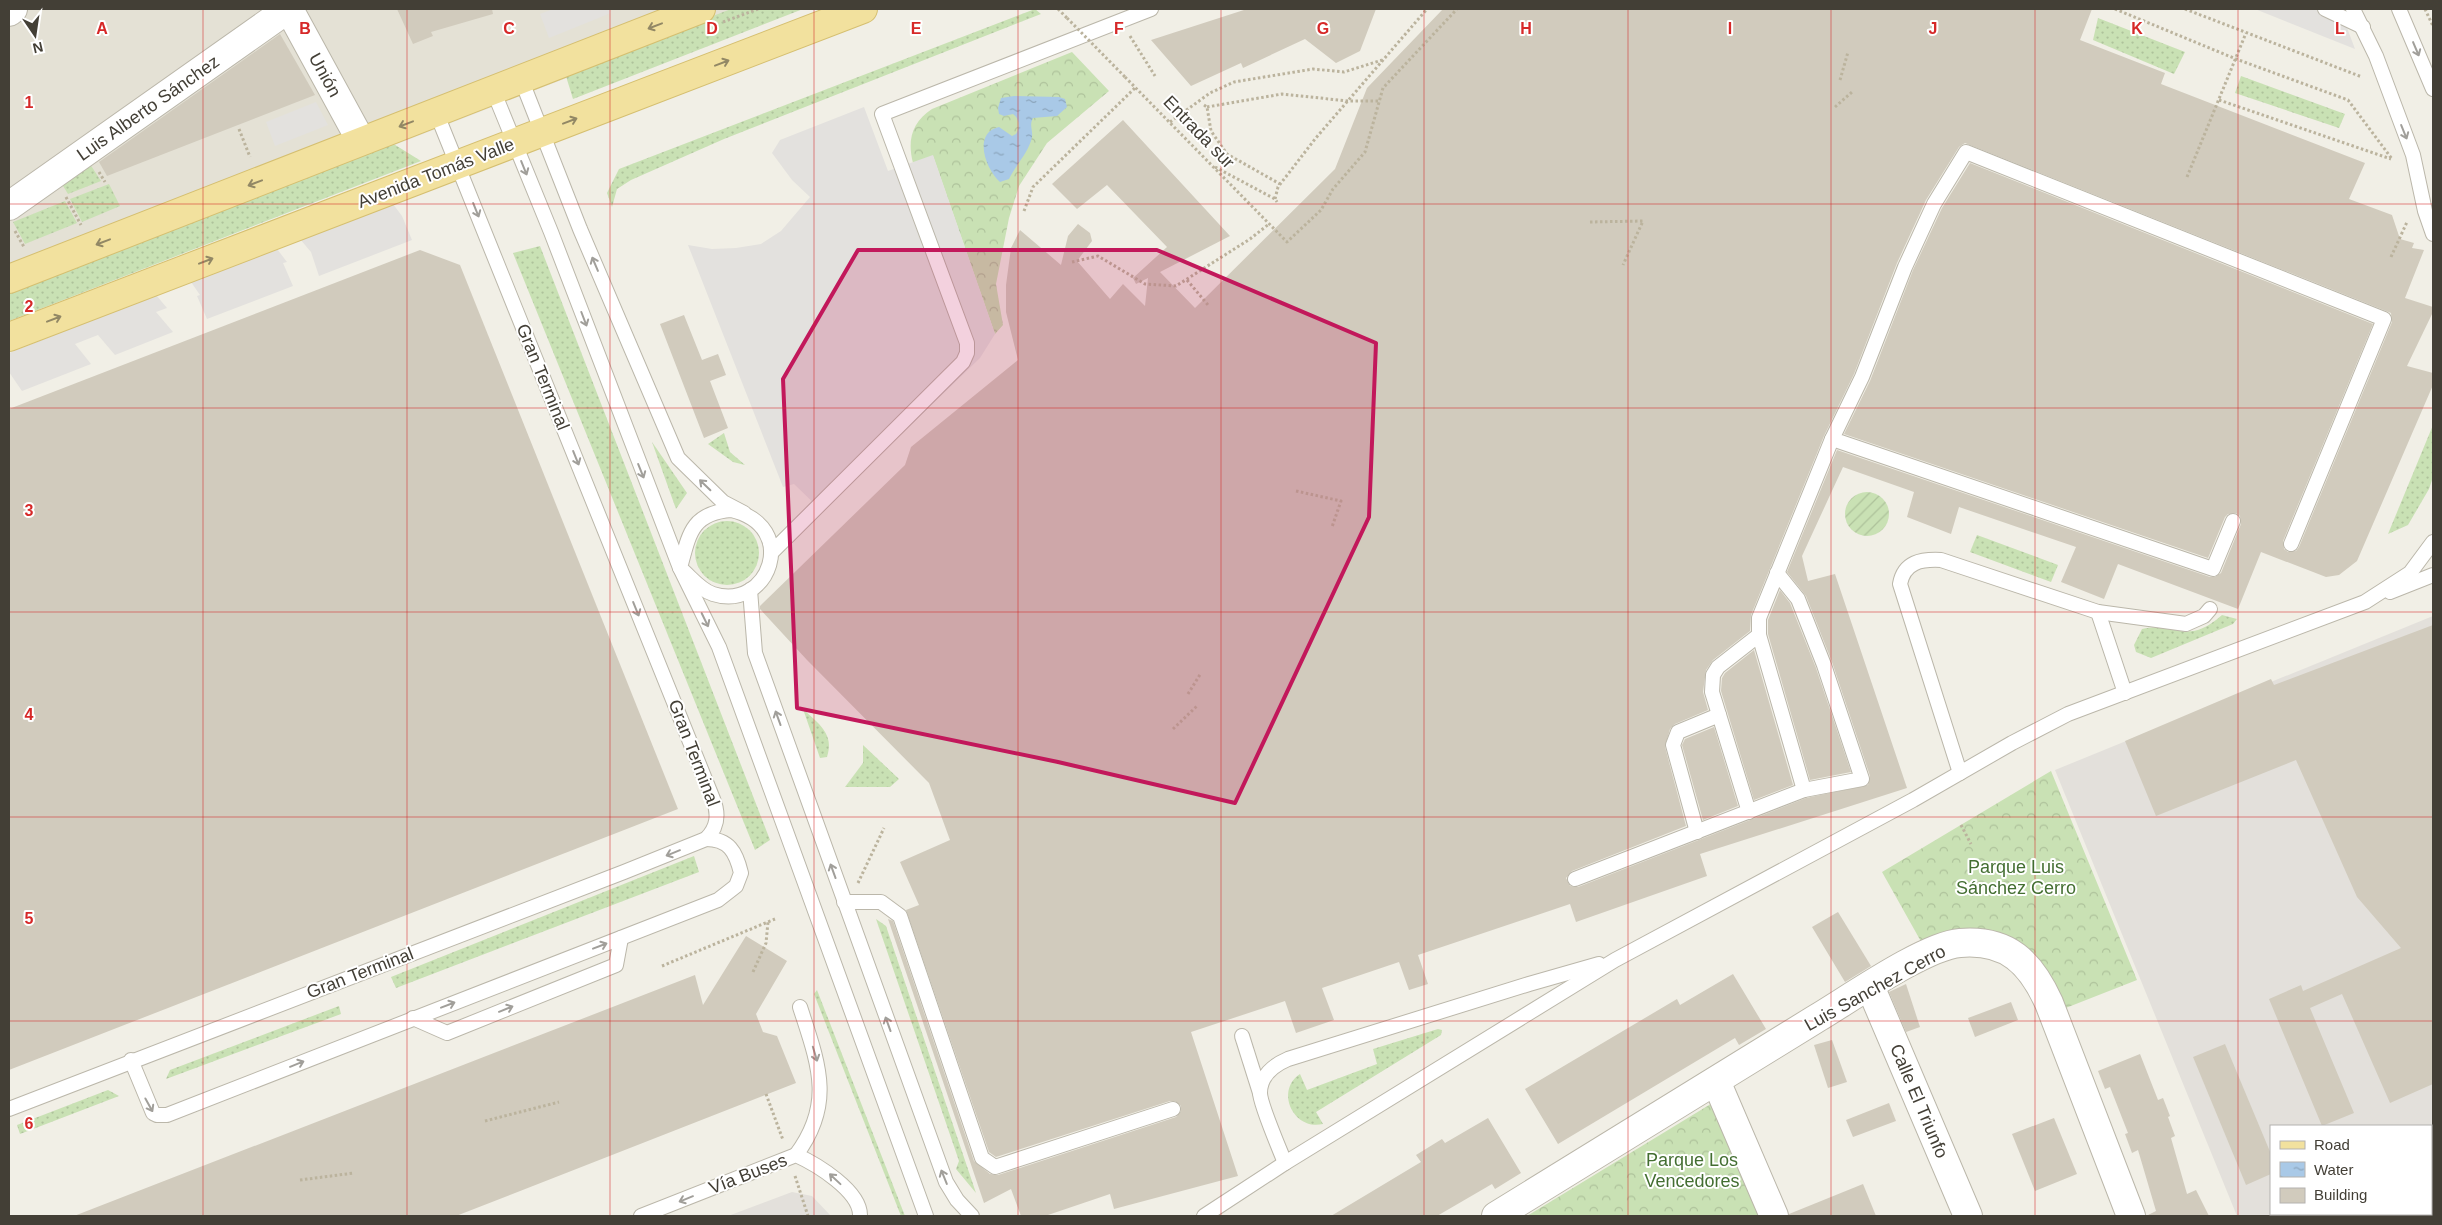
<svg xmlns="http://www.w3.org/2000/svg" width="2442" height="1225" font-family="Arial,sans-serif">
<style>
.residential{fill:#e4e1d5}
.industrial{fill:#e3e0db}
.grass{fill:url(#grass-dots)}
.forest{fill:url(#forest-crowns)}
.garden{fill:url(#garden-furrows)}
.parking{fill:#e3e1de}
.water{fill:url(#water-ripples)}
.building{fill:#d1cbbd;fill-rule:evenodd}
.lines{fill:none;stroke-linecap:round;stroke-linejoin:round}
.service-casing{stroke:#bbb7aa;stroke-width:16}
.minor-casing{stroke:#bbb7aa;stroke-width:30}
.secondary-casing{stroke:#ccc39b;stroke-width:30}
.primary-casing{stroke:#d5bf70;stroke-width:30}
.path{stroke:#bbb39d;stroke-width:3;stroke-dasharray:2.5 2.5;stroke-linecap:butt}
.service{stroke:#fff;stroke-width:14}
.minor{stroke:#fff;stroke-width:28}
.secondary{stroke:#f8f1c9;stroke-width:28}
.primary{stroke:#f2e19e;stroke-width:28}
.path-bridge{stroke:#bbb39d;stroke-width:3;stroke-dasharray:2.5 2.5;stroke-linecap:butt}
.oneway{stroke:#928865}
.oneway2{stroke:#a19f9a}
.marked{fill:#c2185b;fill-opacity:0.2;stroke:#c2185b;stroke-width:4;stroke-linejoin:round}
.grid{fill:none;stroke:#d62828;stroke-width:1;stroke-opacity:0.55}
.labels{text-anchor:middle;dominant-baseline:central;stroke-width:4;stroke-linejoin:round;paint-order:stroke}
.street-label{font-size:18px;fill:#433f36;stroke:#fff}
.park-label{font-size:18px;fill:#436e31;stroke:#fff}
.grid-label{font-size:16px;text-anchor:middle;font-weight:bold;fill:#d62828;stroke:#fff;stroke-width:4;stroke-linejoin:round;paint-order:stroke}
</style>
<defs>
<pattern id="grass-dots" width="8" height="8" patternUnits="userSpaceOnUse" patternTransform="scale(1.25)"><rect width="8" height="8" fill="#c9e1b4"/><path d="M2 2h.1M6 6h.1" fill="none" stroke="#aec29b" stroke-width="1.8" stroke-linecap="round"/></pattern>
<pattern id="forest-crowns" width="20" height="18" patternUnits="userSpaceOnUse" patternTransform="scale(1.25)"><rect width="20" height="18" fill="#c9e1b4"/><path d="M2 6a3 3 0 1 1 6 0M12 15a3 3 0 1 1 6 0" fill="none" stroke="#aec29b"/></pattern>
<pattern id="garden-furrows" width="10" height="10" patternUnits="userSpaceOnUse" patternTransform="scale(1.25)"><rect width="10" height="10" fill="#c9e1b4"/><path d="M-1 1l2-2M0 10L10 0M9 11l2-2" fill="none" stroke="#aec29b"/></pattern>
<pattern id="water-ripples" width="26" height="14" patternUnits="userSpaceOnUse" patternTransform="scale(1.25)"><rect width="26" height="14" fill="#a9c9e7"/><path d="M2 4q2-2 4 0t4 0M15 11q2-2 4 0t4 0" fill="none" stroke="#8ba5bc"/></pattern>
</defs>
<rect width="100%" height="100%" fill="#f1efe6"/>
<polygon class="residential" points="9,9 744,9 9,295"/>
<g class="industrial">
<polygon points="2433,616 2433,1158 2431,1159 2431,1126 2271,1126 2271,1214 2283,1214 2276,1216 2237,1216 2055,770"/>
<polygon points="792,1192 812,1196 831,1216 728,1216"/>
</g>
<g class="grass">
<polygon points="731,9 803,9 573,99 565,73"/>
<polygon points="1035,9 1041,14 724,139 631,180 617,189 612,207 607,193 619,169"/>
<polygon points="2098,18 2185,52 2174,74 2093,40"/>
<polygon points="2241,76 2345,114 2339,128 2235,93"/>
<polygon points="392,143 421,161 9,321 9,290"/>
<polygon points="88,161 101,181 68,194 60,181"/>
<polygon points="109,184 120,206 82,222 70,199"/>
<polygon points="65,201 77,223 25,244 13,222"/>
<polygon points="540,246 770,840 755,850 513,253"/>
<polygon points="2433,425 2433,477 2429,489 2408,525 2388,534"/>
<polygon points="724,433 730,452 745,465 733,462 708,444"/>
<polygon points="652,442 687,493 676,509"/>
<circle cx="727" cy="553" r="32"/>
<polygon points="1977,535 2058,565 2051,582 1970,552"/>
<path d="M2222,615L2237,619L2233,624L2151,658L2136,652L2134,645L2142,629C2176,621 2186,647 2222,615Z"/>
<path d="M803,709C818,723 835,734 827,757L820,758Z"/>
<polygon points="863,745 899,779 890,787 845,787 863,763"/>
<polygon points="694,856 699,872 396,988 391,977"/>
<polygon points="876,919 886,926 976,1193 956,1169 959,1161"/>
<polygon points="817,990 905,1216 901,1216 814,994"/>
<polygon points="339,1006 341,1014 166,1079 170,1070"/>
<path d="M1438,1029L1442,1030L1441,1035L1316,1112L1323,1124C1293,1131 1275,1090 1300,1074L1307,1090L1377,1064L1373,1049Z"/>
<polygon points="108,1090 119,1096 20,1134 17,1125"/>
</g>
<g class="forest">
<path d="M1072,52L1109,91L1047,143L1019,186L1009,218L996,284L1003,325L995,334L933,156L913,163C907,140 912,122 932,109Z"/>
<polygon points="2051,771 2137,980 2053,1013 2021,958 1928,954 1882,872"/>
<polygon points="1714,1102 1761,1216 1527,1216"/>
</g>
<circle class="garden" cx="1867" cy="514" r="22"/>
<g class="parking">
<polygon points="553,9 609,9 611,13 549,38 540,14"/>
<polygon points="2255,9 2340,9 2355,49"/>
<polygon points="316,102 328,125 275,146 266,122"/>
<polygon points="864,107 888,171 933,155 995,334 980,358 822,511 794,484 783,487 688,245 712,249 736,248 761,244 781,231 810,197 792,180 772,153 780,140"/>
<polygon points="393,204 402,216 412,240 319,276 311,252 300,239"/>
<polygon points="277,249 287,262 283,263 293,286 207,319 197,296 200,295 191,282"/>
<polygon points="156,295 167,308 156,312 173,332 115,355 98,335 75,344 91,364 22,391 9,372 9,353"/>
</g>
<path class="water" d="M1014,96L1059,97L1065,99L1067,107L1057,116L1033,118C1029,125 1033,130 1032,137C1029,152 1015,166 1009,179L1000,182C986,170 972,133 999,127L1012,136L1016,134C1020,128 1020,119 1013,114L1004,116L999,114L998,108L1001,98Z"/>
<g class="building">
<polygon points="397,9 492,9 493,14 431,32 433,36 413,44"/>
<polygon points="1247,9 1376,9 1360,51 1336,63 1305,39 1243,68 1241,63 1191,86 1151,40"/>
<path d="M1443,9H2092L2080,40L2165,73L2161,84L2365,163L2349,199L2392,215L2400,239L2414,243L2412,248L2424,250L2405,298L2433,307V312L2407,366L2433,373V385L2357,561L2339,575L2326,577L2261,552L2238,609L2118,564L2104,599L2061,582L2076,547L1959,507L1951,534L1907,517L1914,492L1843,467L1802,556L1808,581L1835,574L1907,788L1700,854L1707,876L1576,922L1570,904L1418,955L1428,984L1409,990L1399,962L1322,988L1334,1020L1296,1033L1285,1001L1191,1032L1238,1176L1114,1209L1110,1194L1045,1216H1021L1011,1189L984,1203L888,919L893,921L974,1161L990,1174L998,1175L1176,1117L1181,1111V1106L1175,1101H1170L996,1157L989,1152L906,910L919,905L900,862L950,840L929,783L807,660L760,609V606L905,465L911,447L1018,360L1006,312V285L1011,248L1020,230L1061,265L1068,236L1078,224L1090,233L1092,241L1077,261L1110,299L1123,284L1145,306L1148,278L1136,284L1133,278L1167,247L1107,185L1077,209L1052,184L1123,120L1230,236L1160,272L1195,308L1335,169L1367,88ZM1965,143L2391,313L2392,322L2299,547L2296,551L2288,552L2284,549L2283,541L2373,324L1970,163L1942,208L1913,270L1870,381L1844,434L2208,558L2225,517L2228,514L2236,513L2240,516L2241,524L2221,573L2215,577H2210L1837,450L1787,572L1806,596L1832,662L1870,776L1868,785L1806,798L1578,887L1570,886L1566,878L1572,871L1686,826L1665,747L1670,729L1675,724L1708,710L1703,692L1706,670L1713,660L1750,631L1751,615L1824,436L1854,374L1897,263L1926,200L1959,147Z"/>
<polygon points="280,34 315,95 107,176 99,162"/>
<polygon points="420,250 460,265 678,809 9,1070 9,409"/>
<polygon points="684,315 702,360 718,354 726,375 710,381 728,428 704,438 660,324"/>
<polygon points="1780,590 1790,603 1816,668 1851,772 1810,780 1768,634 1768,620"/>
<polygon points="2433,625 2433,1084 2390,1103 2342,994 2310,1008 2354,1113 2322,1126 2269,999 2301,985 2303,991 2401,948 2357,897 2296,760 2156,816 2125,741 2271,679 2274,685"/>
<polygon points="1754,650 1793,785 1754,800 1721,691 1722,678 1725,673"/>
<polygon points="1714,727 1738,806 1703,820 1682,745 1685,739"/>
<polygon points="1838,912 1871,966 1845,982 1812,927"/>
<polygon points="746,936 787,961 756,1014 763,1032 777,1036 796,1083 456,1216 74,1216 695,975 703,1005"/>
<polygon points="1733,974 1766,1029 1739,1045 1735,1038 1558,1144 1525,1089 1677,999 1680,1005"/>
<polygon points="1906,984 1920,1027 1906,1032 1889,992"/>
<polygon points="2011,1002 2018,1020 1975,1037 1968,1018"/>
<polygon points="1832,1040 1847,1082 1828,1088 1814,1045"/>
<polygon points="2225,1044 2271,1154 2271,1174 2246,1185 2193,1057"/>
<polygon points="2140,1054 2158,1100 2163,1098 2170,1116 2168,1117 2175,1136 2171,1138 2187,1194 2196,1190 2209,1216 2146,1216 2156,1211 2138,1150 2132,1153 2125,1134 2128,1133 2110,1087 2105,1089 2098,1071"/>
<polygon points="1889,1103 1896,1121 1853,1137 1846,1120"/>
<polygon points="1488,1118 1521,1173 1495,1189 1492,1184 1437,1216 1331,1216 1421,1162 1416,1155 1442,1139 1445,1143"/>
<polygon points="2054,1118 2077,1174 2035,1191 2012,1134"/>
<polygon points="1863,1184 1876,1216 1789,1216 1789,1214"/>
</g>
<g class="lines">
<g class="service-casing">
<g id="service">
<polyline points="2325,9 2363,27"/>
<polyline points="2353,9 2376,56 2413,155 2425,211 2433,234"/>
<polyline points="2399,9 2433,89"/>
<polyline points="521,79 580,229 678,458 723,502 744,513"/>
<polyline points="493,90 551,232 680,568 719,647 926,1216"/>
<path d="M731,510C801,526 769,612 713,594C700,590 691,577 680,568C689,535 691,513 731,510Z"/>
<polyline points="2233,521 2213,569 1832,439 1862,377 1905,267 1934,204 1966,152 2384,319 2291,544"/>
<polyline points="771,553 963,362 967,353 967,343 882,114 1151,9"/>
<polyline points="750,590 755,653 946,1182 957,1200 972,1216"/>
<polyline points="2390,592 2433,575"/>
<polyline points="2098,612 2125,693"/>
<path d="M1960,773L1900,584C1904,562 1921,559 1941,560L2098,612L2186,624L2204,616L2210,609"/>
<polyline points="1804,790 1759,635 1759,618 1832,439"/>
<polyline points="1749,812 1712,692 1713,675 1718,667 1759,635"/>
<polyline points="1697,832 1673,745 1678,732 1719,715"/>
<polyline points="1575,879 1804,790 1862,779 1824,665 1798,599 1777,573"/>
<polyline points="844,902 881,902 900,916 982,1158 995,1167 1173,1109"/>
<polyline points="413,1018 447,1033 616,965 621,938"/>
<polyline points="1242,1036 1260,1093"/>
<path d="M131,1060L153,1113L157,1115H167L718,900L736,886L741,873C736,852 729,839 706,839"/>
<path d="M9,1109L624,872L706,839C718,827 719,814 713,799L436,112"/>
<path d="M796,1155C835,1103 818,1063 800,1007"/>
<path d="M1285,1163C1280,1150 1260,1104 1260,1093C1260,1076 1274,1065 1288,1059L1529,984L1599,964"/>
<path d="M641,1216L796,1155C816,1164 861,1191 860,1216"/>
<polyline points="1204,1216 1285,1163 1615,960 1913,800 2012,743 2068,714 2365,602 2410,573 2433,542"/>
</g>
</g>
<g class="minor-casing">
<g id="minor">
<polyline points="289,9 361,141"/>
<polyline points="9,12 13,9"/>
<polyline points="9,206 288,9"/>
<polyline points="1870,986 1968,1216"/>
<polyline points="1716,1081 1774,1216"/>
<path d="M1496,1216C1602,1151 1708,1086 1814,1020C1848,1000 1924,946 1960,943C2008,939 2031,963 2049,1003L2131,1216"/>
</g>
</g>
<g class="secondary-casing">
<g id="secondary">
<polyline points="2431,1177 2433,1176"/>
<polyline points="2329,1216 2335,1214"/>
</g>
</g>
<g class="primary-casing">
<g id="primary">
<polyline points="9,279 701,9"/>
<polyline points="9,337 863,9"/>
</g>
</g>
<g class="path">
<polyline points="1058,9 1067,18"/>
<polyline points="2115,9 2236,59 2348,100 2392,159"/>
<polyline points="2185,9 2362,77"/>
<polyline points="2425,9 2433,26"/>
<polyline points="723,22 758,9"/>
<polyline points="1130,36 1155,76"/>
<polyline points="1125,77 1287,242 1321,210 1333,189 1365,152 1383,88 1457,9"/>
<polyline points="1840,80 1848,52"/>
<polyline points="2219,100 2391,159"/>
<polyline points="1204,105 1207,107 1211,131 1227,154 1280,184"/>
<polyline points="1207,107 1282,94 1348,101 1379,101"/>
<polyline points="1835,107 1852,92"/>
<polyline points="1170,122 1210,93 1234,82 1313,69 1344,72 1382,60"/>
<polyline points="239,129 250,157"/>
<polyline points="1215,167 1275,199 1277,202"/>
<polyline points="99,172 105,182"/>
<polyline points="2187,177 2246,33"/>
<polyline points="66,197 81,225"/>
<polyline points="1275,199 1278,187 1315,139 1427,9"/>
<polyline points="1024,211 1033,187 1136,87"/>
<polyline points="1590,222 1643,221 1623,265"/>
<polyline points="15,231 24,247"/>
<polyline points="2391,257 2407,222"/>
<polyline points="1072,262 1098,256 1145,284 1176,286 1250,239 1269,224"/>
<polyline points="1187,280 1208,305"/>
<polyline points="1296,491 1341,501 1332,527"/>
<polyline points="1188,694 1201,673"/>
<polyline points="1173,729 1197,706"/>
<polyline points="1961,825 1971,844"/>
<polyline points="858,883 884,828"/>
<polyline points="662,966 775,919"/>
<polyline points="753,972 766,943 768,922"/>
<polyline points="766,1094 783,1140"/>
<polyline points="485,1121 559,1102"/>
<polyline points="795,1176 808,1216"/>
<polyline points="300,1180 354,1173"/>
<polyline points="2388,1216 2394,1214"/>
</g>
<use href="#service" class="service"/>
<use href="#minor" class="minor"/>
<use href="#secondary" class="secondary"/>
<use href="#primary" class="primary"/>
<polyline class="path-bridge" points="1067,18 1125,77"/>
</g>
<defs><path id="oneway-shaft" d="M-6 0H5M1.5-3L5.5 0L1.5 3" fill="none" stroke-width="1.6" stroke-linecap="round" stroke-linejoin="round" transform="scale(1.25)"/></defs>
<g class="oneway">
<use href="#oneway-shaft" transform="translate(655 26) rotate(159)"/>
<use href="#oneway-shaft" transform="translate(722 63) rotate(-21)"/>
<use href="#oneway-shaft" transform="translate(570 121) rotate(-21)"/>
<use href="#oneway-shaft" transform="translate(406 124) rotate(159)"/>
<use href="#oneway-shaft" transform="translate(255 183) rotate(159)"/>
<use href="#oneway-shaft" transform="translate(103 242) rotate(159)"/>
<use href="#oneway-shaft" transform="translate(206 261) rotate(-21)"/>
<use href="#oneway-shaft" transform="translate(54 319) rotate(-21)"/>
</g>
<g class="oneway2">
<use href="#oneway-shaft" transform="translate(2416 49) rotate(67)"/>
<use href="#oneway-shaft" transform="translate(2404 132) rotate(68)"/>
<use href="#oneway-shaft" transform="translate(524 168) rotate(68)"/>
<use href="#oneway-shaft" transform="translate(476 210) rotate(68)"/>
<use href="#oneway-shaft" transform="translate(595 264) rotate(-113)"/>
<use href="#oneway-shaft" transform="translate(584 319) rotate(69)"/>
<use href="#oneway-shaft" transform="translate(576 458) rotate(68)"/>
<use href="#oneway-shaft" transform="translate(641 471) rotate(68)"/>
<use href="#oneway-shaft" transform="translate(705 485) rotate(-136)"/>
<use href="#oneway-shaft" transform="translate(636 609) rotate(68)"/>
<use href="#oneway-shaft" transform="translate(705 620) rotate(64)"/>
<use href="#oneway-shaft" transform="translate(778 718) rotate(-110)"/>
<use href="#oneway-shaft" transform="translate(673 853) rotate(158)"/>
<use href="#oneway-shaft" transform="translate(833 871) rotate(-110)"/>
<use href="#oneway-shaft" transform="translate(600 946) rotate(-21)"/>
<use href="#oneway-shaft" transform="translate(448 1005) rotate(-21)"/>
<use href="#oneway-shaft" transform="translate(506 1009) rotate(-22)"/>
<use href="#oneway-shaft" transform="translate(888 1024) rotate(-110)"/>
<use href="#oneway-shaft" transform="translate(815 1054) rotate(73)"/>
<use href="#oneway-shaft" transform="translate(297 1064) rotate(-22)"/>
<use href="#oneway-shaft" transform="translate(149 1105) rotate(61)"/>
<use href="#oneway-shaft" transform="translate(944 1177) rotate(-112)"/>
<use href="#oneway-shaft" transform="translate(835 1179) rotate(-137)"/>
<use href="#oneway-shaft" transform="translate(686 1199) rotate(158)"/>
</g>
<path class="marked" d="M858,250H1157L1376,343L1369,517L1235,803L1058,762L797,708L783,379Z"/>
<path class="grid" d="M203,9V1216M407,9V1216M610,9V1216M814,9V1216M1018,9V1216M1221,9V1216M1424,9V1216M1628,9V1216M1831,9V1216M2035,9V1216M2238,9V1216M9,204H2433M9,408H2433M9,612H2433M9,817H2433M9,1021H2433"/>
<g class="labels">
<g class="street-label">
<text transform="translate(325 75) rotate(61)">Unión</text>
<text transform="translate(148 108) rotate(-35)">Luis Alberto Sánchez</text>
<text transform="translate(1199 132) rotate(46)">Entrada sur</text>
<text transform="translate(436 173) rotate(-21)">Avenida Tomás Valle</text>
<text transform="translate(543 377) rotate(68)">Gran Terminal</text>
<text transform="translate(694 753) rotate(69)">Gran Terminal</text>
<text transform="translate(360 973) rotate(-21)">Gran Terminal</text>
<text transform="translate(1875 988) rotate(-29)">Luis Sanchez Cerro</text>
<text transform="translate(1919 1101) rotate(67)">Calle El Triunfo</text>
<text transform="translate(748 1174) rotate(-21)">Vía Buses</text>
</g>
<g class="park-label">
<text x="2016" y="867">Parque Luis<tspan x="2016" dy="21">Sánchez Cerro</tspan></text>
<text x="1692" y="1160">Parque Los<tspan x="1692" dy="21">Vencedores</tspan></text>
</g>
</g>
<g class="grid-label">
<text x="102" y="34">A</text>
<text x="305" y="34">B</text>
<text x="509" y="34">C</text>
<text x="712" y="34">D</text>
<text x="916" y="34">E</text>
<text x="1119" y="34">F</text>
<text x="1323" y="34">G</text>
<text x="1526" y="34">H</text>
<text x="1730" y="34">I</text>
<text x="1933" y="34">J</text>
<text x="2137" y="34">K</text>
<text x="2340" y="34">L</text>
<text x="29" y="108">1</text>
<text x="29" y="312">2</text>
<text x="29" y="516">3</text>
<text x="29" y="720">4</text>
<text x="29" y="924">5</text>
<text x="29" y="1129">6</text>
</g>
<rect width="2442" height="1225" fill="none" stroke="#433f36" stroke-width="20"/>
<rect x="2270" y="1125" width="162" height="90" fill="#ffffff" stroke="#b4b2af"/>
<rect x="2280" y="1141" width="25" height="8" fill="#f2e19e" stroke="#b4b2af"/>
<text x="2314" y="1150" font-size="15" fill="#433f36">Road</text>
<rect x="2280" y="1162" width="25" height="15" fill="url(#water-ripples)" stroke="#b4b2af"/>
<text x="2314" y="1175" font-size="15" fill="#433f36">Water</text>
<rect x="2280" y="1188" width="25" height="15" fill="#d1cbbd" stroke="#b4b2af"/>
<text x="2314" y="1200" font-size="15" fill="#433f36">Building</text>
<g transform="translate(35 35) rotate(167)" stroke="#ffffff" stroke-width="4" paint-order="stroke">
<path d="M0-4L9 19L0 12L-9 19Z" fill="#433f36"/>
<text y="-8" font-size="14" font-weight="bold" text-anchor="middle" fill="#433f36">N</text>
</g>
</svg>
